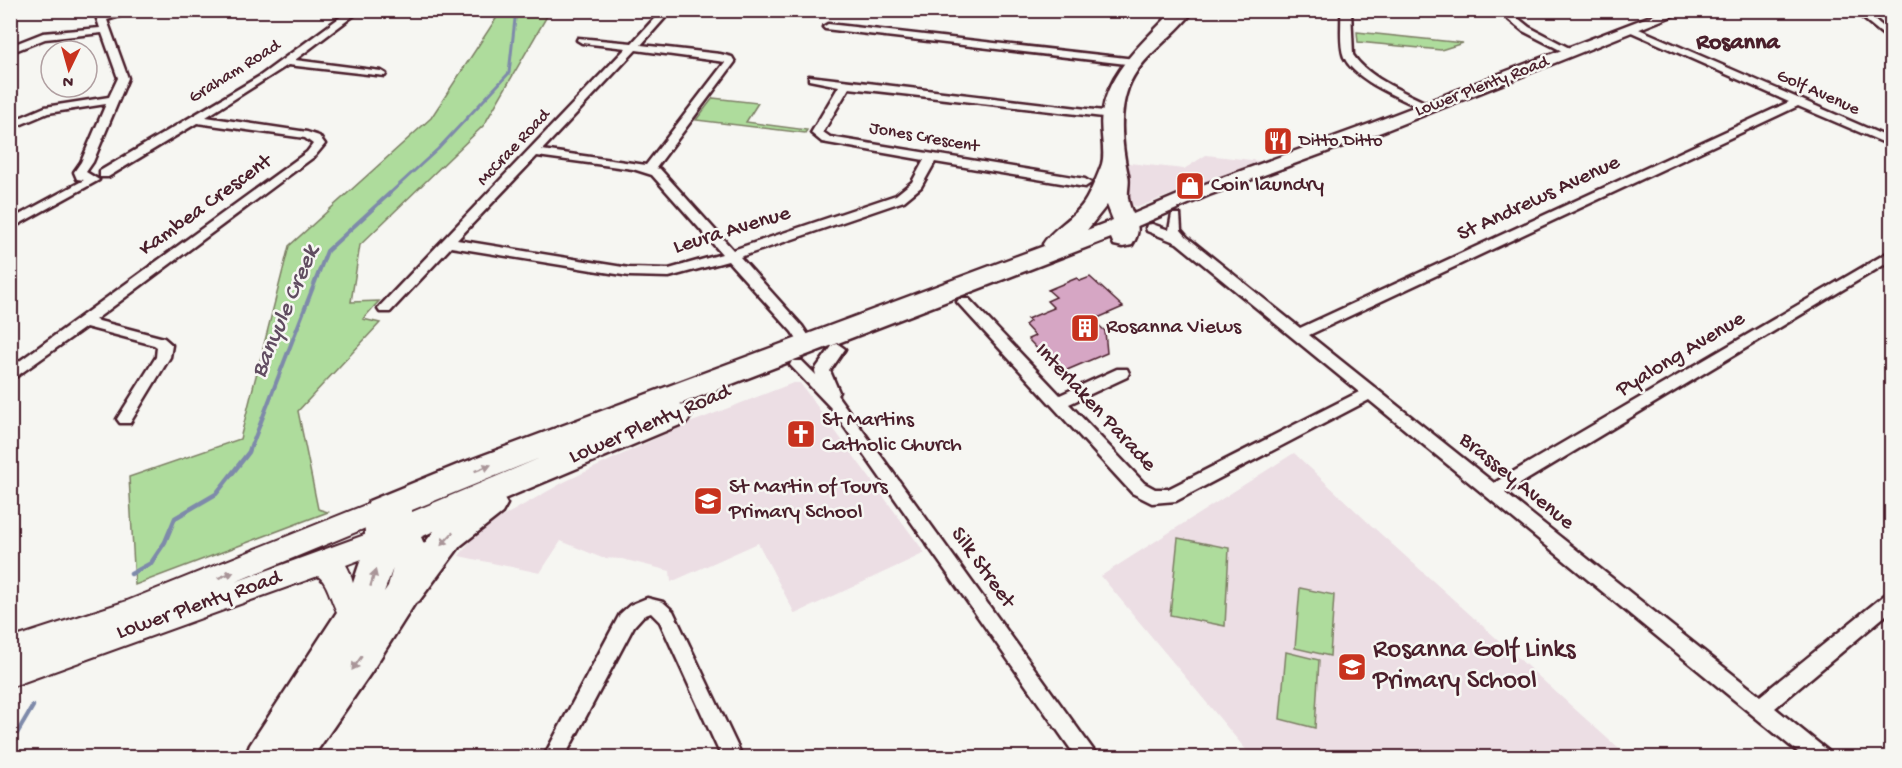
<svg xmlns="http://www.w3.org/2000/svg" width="1902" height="768" font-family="'Gochi Hand',sans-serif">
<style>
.built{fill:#ecdee4}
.green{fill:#aedc9c;stroke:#7c7e64;stroke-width:1.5}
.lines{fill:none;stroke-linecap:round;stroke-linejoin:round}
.stream-far2{stroke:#7e8aaa;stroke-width:3}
.stream-far1{stroke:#7e8aaa;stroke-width:4}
.stream{stroke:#7e8aaa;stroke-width:4.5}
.building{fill:#d6a6c4;stroke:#4a1f2b;stroke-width:1.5}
.street-casing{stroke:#4a1f2b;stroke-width:5}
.secondary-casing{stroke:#4a1f2b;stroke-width:5}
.primary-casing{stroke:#4a1f2b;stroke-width:4}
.highway-casing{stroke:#4a1f2b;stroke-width:5}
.street{fill:#f6f6f2;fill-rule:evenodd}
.secondary{fill:#f6f6f2;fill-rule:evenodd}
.primary{fill:#f6f6f2;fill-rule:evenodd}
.highway{fill:#f6f6f2;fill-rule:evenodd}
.oneway{fill:#a99598}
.labels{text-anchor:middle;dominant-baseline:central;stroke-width:5;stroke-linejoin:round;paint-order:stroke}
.far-street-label{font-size:18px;fill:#4a1f2b;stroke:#f6f6f2}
.far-poi-label{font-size:18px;fill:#4a1f2b;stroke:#f6f6f2;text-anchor:start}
.poi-label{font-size:22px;fill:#4a1f2b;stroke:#f6f6f2;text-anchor:start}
.street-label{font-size:22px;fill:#4a1f2b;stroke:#f6f6f2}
.far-district-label{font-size:24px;font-weight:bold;fill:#4a1f2b;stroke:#f6f6f2}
.water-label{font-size:24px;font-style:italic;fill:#604c60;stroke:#f6f6f2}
.near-poi-label{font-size:27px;fill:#4a1f2b;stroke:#f6f6f2;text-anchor:start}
</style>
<rect width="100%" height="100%" fill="#f6f6f2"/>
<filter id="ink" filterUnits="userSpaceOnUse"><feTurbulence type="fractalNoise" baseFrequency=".0167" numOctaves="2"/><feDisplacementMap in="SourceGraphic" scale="12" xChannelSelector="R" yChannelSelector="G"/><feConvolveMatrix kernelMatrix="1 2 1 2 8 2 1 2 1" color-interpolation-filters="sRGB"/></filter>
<g filter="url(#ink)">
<g class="built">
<polygon points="1206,155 1260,161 1138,207 1129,204 1129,163 1184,169"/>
<polygon points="793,383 800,383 925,553 795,614 758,543 671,582 670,571 622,559 602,558 561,541 540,573 459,556 479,530 564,482 682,426"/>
<polygon points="1294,453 1373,527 1628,757 1252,757 1101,576"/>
</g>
<g class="green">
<polygon points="501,11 550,11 484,125 360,245 351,302 379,301 363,319 380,323 298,411 318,509 328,512 135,585 129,477 240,439 289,246 431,118"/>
<polygon points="1357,32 1463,43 1441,50 1358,42"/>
<polygon points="713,98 758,103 746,122 807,130 805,133 696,120"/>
<polygon points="1178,538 1229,548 1225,626 1170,615"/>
<polygon points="1300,588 1334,595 1330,656 1295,648"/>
<polygon points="1286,652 1319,660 1315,728 1280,719"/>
</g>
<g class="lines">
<polyline class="stream-far2" points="389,194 438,149 509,73 516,10"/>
<polyline class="stream-far1" points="252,445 327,251 390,193"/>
<g class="stream">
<polyline points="131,574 151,563 165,542 175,518 216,494 249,452 252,443"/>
<polyline points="10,745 33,706"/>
</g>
</g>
<polygon class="building" points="1090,277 1123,307 1093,320 1105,331 1107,353 1060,373 1028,339 1035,336 1025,325 1030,321 1027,319 1054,308 1047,301 1056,297 1048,290 1077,278 1080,281"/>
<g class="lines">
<g class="street-casing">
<g id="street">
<polygon points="94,10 104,10 105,14 120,10 138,10 107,20 128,78 93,162 86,172 99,180 10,229 10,220 84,180 77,179 74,172 81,162 106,104 48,113 10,129 10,122 45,107 109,97 118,78 102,33 45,39 10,53 10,46 43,33 100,28"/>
<polygon points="350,10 361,10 295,60 381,71 386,74 385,76 288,65 206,117 307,132 319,136 325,144 315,156 95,320 164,338 172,345 170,357 130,423 120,423 117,419 156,357 157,347 154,345 86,327 10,381 10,368 307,152 313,144 305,138 197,123 108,177 100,177 100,171 260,76"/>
<path d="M662,10H672L641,45L720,54L732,57L735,62L656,168L660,169L733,250L896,195L912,182L924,160L822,142L811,133L839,86L809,80V76L1112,112L1118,115L1112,118L849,88L823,132L830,137L1085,179L1091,183L1085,187L935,162L921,187L904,201L740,257L802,326L814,344L807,349L802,347L792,332L728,261L669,277L629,276L451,247L390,312H380L378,309L380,306L626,48L582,43L577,40L578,38L632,43ZM636,50L725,62L646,165L542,150ZM537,156L633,169L652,175L722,254L669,269L629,268L457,240Z"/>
<path d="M1341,10H1351L1353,55C1370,80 1406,92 1432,106V110H1424C1401,98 1355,81 1344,57C1339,45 1342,24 1341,10Z"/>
<polygon points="1497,10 1508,10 1529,27 1577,52 1568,54 1523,31"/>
<polygon points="1853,10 1863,10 1892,34 1892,42"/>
<polygon points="828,24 1135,59 1140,62 1135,65 825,29 823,27"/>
<polygon points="1632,26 1892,139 1892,146 1798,106 1309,335 1494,483 1892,250 1892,260 1505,493 1760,696 1886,594 1892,591 1892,610 1775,708 1828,751 1831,758 1805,758 1369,400 1176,501 1152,503 1132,493 957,302 959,299 969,299 1060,395 1117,369 1127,369 1129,373 1127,377 1069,404 1144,483 1155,489 1168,489 1359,392 1177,243 1147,231 1146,228 1147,225 1152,224 1169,230 1172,214 1180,214 1181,230 1187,237 1300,328 1789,102 1629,31 1627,29"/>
<polygon points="838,344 845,349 830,371 839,392 837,395 1099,758 1077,758 832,409 790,365 792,361 802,361 816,375 815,371 817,367 833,345"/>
<polygon points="647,598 663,602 673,611 743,758 722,758 660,622 651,613 643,616 634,626 564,758 543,758 620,614 630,605"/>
</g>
</g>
<g class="secondary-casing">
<polygon id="secondary" points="1666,10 1687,10 1384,131 1209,195 1133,228 1119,228 1116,224 1119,220 1197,187 1372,123"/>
</g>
<g class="primary-casing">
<path id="primary" d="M380,499L390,502L393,510L390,518L235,582L381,529L391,532L395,540L391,548L346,565C352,574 352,584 357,594C361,601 368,604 373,613L368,622C330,636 336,588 318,576L10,687V639L127,601Z"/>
</g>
<g class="highway-casing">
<path id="highway" d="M1174,10H1194C1175,37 1139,57 1128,88C1118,115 1122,148 1128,175C1130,182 1127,191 1128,198C1130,217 1146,224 1132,245L1123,247L1114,245L1111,238L680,404L687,406L692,414L687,422L504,499L507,504L502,513L460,546L419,601L415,603L372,671L312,758H245L250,745L350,592L362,556L365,534L364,510L369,501L457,465L1044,246L1043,244C1055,225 1078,218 1089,194C1093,186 1099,173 1102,164C1106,150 1099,129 1102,114C1108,70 1145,41 1174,10ZM1107,205L1113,220L1087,230ZM540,458L412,512V510ZM434,531L424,544L421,537ZM393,568L388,586L384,592Z"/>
</g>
<use href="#street" class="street"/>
<use href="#secondary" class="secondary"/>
<use href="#primary" class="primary"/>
<use href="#highway" class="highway"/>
</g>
<defs><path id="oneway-solid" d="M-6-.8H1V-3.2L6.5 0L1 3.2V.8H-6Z" transform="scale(1.5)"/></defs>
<g class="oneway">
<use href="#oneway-solid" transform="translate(483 468) rotate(-21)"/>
<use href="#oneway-solid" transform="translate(447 539) rotate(133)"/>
<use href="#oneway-solid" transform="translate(226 575) rotate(-22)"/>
<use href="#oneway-solid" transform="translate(373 578) rotate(-73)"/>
<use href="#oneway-solid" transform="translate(357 663) rotate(125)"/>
</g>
</g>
<defs>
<g id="restaurant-square" transform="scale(1.5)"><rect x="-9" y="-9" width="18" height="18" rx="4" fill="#c8321e" stroke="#f6f6f2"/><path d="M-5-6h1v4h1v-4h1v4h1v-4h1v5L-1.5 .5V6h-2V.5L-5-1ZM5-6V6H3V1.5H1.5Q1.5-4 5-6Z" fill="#fff"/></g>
<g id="shop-square" transform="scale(1.5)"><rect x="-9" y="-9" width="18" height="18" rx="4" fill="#c8321e" stroke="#f6f6f2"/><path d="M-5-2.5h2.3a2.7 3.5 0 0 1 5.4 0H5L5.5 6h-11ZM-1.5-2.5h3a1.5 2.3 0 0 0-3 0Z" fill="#fff"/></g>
<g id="building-square" transform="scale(1.5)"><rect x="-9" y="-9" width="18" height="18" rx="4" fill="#c8321e" stroke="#f6f6f2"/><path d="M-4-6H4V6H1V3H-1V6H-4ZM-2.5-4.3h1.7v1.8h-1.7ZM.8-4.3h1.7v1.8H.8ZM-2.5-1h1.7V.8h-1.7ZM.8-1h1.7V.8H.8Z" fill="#fff"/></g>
<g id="church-square" transform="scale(1.5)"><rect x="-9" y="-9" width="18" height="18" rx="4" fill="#c8321e" stroke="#f6f6f2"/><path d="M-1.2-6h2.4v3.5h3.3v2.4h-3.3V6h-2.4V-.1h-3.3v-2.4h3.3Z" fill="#fff"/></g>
<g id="school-square" transform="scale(1.5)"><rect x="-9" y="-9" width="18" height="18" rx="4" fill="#c8321e" stroke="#f6f6f2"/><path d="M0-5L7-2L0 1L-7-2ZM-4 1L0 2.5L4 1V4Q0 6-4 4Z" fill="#fff"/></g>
</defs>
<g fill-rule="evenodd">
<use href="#restaurant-square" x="1278" y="141"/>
<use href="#shop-square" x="1190" y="186"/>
<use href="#building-square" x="1085" y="328"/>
<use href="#church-square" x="801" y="434"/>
<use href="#school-square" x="708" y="501"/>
<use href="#school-square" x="1352" y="667"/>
</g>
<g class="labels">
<g class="far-street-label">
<text transform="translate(235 72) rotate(-32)">Graham Road</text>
<text transform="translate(1482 87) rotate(-21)">Lower Plenty Road</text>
<text transform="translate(1818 93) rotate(24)">Golf Avenue</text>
<text transform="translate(924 138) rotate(10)">Jones Crescent</text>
<text transform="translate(514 148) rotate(-47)">McCrae Road</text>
</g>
<g class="far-poi-label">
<text x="1299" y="141">Ditto Ditto</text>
</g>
<g class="poi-label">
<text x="1211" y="186">Coin laundry</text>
<text x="1106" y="328">Rosanna Views</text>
<text x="822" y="421">St Martins<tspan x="822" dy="25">Catholic Church</tspan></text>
<text x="729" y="488">St Martin of Tours<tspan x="729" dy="25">Primary School</tspan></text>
</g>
<g class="street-label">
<text transform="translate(1539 199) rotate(-25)">St Andrews Avenue</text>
<text transform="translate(206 206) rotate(-36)">Kambea Crescent</text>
<text transform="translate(732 231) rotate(-17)">Leura Avenue</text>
<text transform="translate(1681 355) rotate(-31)">Pyalong Avenue</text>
<text transform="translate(1095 408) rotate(47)">Interlaken Parade</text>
<text transform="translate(650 425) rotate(-23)">Lower Plenty Road</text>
<text transform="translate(1516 482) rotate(39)">Brassey Avenue</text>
<text transform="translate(982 568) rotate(54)">Silk Street</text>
<text transform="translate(199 606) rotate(-19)">Lower Plenty Road</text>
</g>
<g class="far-district-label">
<text x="1738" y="43">Rosanna</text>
</g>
<g class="water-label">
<text transform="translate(286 312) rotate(-67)">Banyule Creek</text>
</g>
<g class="near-poi-label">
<text x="1373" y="651">Rosanna Golf Links<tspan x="1373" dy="31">Primary School</tspan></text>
</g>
</g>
<rect width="1902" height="768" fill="none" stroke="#f6f6f2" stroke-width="36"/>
<rect x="18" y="18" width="1866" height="732" fill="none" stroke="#4a1f2b" stroke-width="2" filter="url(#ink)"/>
<g transform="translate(69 69) rotate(185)"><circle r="28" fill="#f6f6f2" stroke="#b1a0a2" stroke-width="1.5"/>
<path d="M0-4.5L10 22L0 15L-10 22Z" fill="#c8321e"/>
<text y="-9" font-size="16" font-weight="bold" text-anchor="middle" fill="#4a1f2b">N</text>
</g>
</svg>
